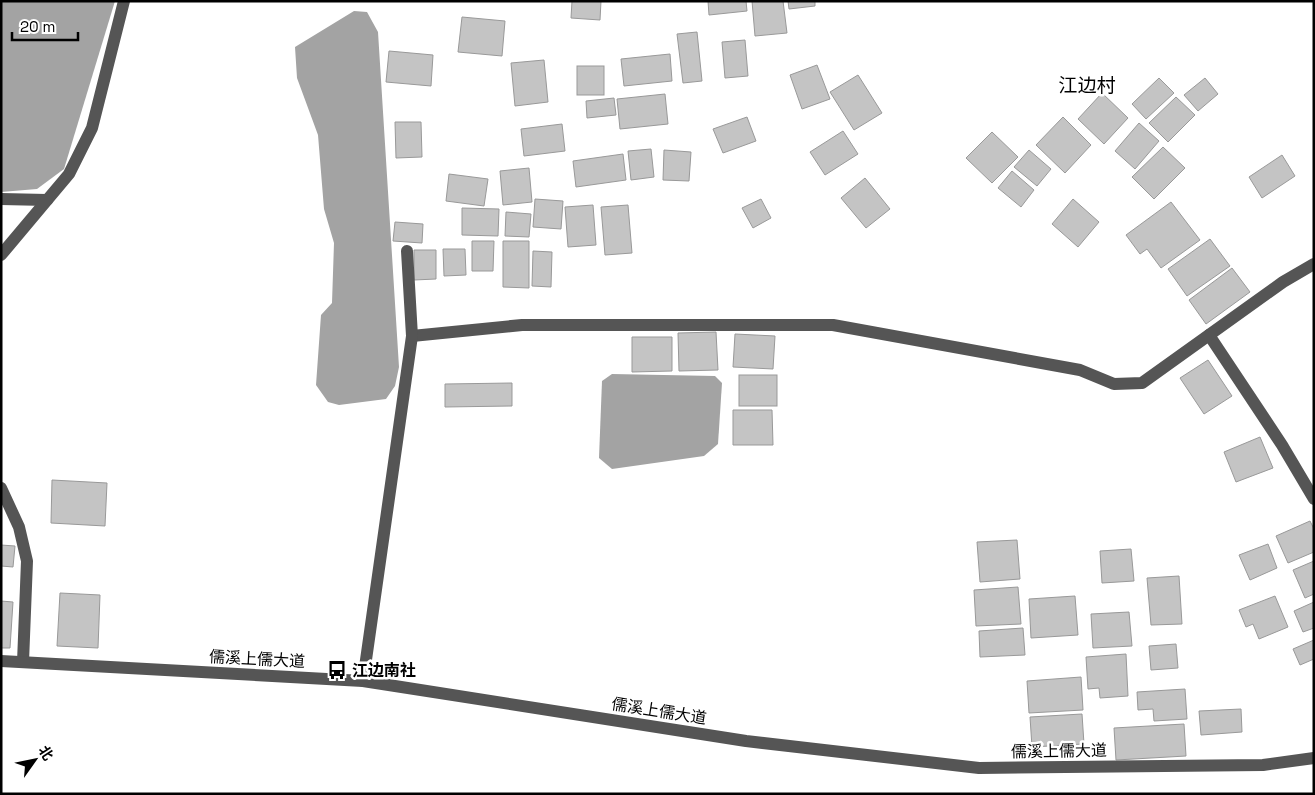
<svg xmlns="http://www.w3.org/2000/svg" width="1315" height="795" font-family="'Space Grotesk','Noto Sans SC',sans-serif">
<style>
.water{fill:#a3a3a3}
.building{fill:#c4c4c4;stroke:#999}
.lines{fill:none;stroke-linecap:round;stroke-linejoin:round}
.minor{stroke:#555;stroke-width:12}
.labels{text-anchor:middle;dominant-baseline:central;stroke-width:5;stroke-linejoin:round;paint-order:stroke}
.street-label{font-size:16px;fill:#000;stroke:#fff}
.poi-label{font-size:16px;font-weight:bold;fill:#000;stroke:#fff;text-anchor:start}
.quarter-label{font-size:19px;fill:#000;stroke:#fff}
</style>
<rect width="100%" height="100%" fill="#fff"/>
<g class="water">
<polygon points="1,1 115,1 64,169 37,189 1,192"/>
<polygon points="354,11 367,12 378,32 399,367 395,386 386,399 339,405 328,402 316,385 321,315 332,303 334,243 324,209 318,135 297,78 295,47"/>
<polygon points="612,374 715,376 722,383 718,444 704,456 612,469 599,458 602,381"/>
</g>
<g class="building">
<polygon points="572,1 601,1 600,20 571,18"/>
<polygon points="708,1 746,1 747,11 709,15"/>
<polygon points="752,1 783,1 787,33 755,36"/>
<polygon points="788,1 815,1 815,6 789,9"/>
<polygon points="462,17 505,21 502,56 458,52"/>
<polygon points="697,32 702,81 683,83 677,34"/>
<polygon points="745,40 748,76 725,78 722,42"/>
<polygon points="389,51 433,55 431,86 386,82"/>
<polygon points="670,54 672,81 624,86 621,59"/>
<polygon points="544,60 548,102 515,106 511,63"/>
<polygon points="817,65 830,99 802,109 790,75"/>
<rect x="577" y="66" width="27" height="29"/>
<polygon points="858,75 882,113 854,130 830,92"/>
<polygon points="1159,78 1174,93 1146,119 1132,104"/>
<polygon points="1205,78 1218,94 1198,111 1184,95"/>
<polygon points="1102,93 1128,118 1104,144 1078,119"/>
<polygon points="665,94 668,124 620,129 617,99"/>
<polygon points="1176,97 1195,115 1168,142 1149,123"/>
<polygon points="614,98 616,115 587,118 586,101"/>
<polygon points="747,117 756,141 723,153 713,129"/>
<polygon points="1063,117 1091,145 1065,173 1036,145"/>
<polygon points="395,122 421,122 422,157 396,158"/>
<polygon points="1139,123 1159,141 1135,169 1115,151"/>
<polygon points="562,124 565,151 524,156 521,129"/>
<polygon points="843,131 858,154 825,175 810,152"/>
<polygon points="992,132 1018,157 992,183 966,158"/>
<polygon points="1163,147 1185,168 1154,199 1132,177"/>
<polygon points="651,149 654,177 631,180 628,151"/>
<polygon points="664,150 691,152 689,181 663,180"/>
<polygon points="1029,150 1051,169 1037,186 1014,167"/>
<polygon points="623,154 626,180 576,187 573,161"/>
<polygon points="1282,155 1295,176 1262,198 1249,177"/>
<polygon points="529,168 532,202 503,205 500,171"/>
<polygon points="1012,171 1034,190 1021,207 998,188"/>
<polygon points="449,174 488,179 484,206 446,201"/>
<polygon points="865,178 890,209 866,228 841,198"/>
<polygon points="535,199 563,201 561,229 533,227"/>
<polygon points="761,199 771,218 753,228 742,208"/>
<polygon points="1073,199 1099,222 1078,247 1052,224"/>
<polygon points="1171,202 1200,240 1161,268 1147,249 1140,254 1126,235"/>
<polygon points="593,205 596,245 568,247 565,207"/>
<polygon points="628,205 632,253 605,255 601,207"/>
<polygon points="462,208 499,209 498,236 462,235"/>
<polygon points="506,212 531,214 529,237 505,236"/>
<polygon points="395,222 423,224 422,243 393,241"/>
<polygon points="1210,239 1230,266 1187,296 1168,269"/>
<polygon points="472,241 494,241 493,271 472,271"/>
<polygon points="503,241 529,241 529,288 503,287"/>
<polygon points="443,249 465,249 466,275 444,276"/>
<polygon points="414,250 436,250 436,279 414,280"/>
<polygon points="533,251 552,252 551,287 532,286"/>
<polygon points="1232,268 1250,292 1206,324 1189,300"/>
<polygon points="716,332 718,370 679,371 678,333"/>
<polygon points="735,334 775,336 773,369 733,367"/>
<polygon points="632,337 672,337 672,371 632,372"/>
<polygon points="1208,360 1232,396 1204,414 1180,378"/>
<rect x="739" y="375" width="38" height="31"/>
<polygon points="512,383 512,406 445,407 445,384"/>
<polygon points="733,410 772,410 773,445 733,445"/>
<polygon points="1260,437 1273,468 1236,482 1224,452"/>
<polygon points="52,480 107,483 105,526 51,523"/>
<polygon points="1310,521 1314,529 1314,552 1288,563 1276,536"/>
<polygon points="1017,540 1020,579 980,582 977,542"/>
<polygon points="1268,544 1277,568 1250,580 1239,555"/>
<polygon points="1,545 15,546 13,567 1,566"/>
<polygon points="1131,549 1134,581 1102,583 1100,551"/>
<polygon points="1314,561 1314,594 1305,598 1293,570"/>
<polygon points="1179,576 1182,624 1151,625 1147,578"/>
<polygon points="1018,587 1021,624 976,626 974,590"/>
<polygon points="60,593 100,595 98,648 57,646"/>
<polygon points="1075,596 1078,635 1031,638 1029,599"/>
<polygon points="1275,596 1288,627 1259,639 1253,624 1246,627 1239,610"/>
<polygon points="1,601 13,602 10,648 1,648"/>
<polygon points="1314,602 1314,628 1303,632 1294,611"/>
<polygon points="1129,612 1132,646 1093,648 1091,614"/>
<polygon points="1023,628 1025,655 980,657 979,631"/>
<polygon points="1314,640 1314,659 1300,665 1293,649"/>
<polygon points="1176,644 1178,668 1151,670 1149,646"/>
<polygon points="1126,654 1128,696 1100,698 1099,688 1088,689 1086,657"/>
<polygon points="1081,677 1083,710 1029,713 1027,681"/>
<polygon points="1185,689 1187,719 1154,721 1153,709 1138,710 1137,692"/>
<polygon points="1241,709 1242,732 1201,735 1199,711"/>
<polygon points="1082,714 1084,744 1032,747 1030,717"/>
<polygon points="1184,724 1186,756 1116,760 1114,728"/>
</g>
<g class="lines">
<g class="minor">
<polyline points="1,199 47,200"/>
<polyline points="1,255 69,174 92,128 124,1"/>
<polyline points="1209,335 1282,445 1314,499"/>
<polyline points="412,336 522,325 833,325 1080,370 1114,384 1142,383 1283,282 1314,264"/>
<polyline points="1,488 19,527 27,561 23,662"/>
<polyline points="1,661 363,681 746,741 979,768 1263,765 1314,758"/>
<polyline points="363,681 412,336 407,251"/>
</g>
</g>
<defs>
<g id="bus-bare" transform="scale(1.5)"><path d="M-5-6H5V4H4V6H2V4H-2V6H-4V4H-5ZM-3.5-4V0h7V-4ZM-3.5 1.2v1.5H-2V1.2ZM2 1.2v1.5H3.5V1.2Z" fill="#000" stroke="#fff" stroke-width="2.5" paint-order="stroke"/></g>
</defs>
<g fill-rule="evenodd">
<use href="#bus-bare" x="337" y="670"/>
</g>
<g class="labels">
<g class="street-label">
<text transform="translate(257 659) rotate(3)">儒溪上儒大道</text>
<text transform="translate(659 711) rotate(9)">儒溪上儒大道</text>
<text transform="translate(1059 751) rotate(-1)">儒溪上儒大道</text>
</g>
<g class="poi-label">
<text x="352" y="670">江边南社</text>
</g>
<g class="quarter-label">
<text x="1087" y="85">江边村</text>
</g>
</g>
<rect width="1315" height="795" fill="none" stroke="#000000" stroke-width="5"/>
<g transform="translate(35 760) rotate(57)" stroke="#ffffff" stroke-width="4" paint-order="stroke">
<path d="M0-4L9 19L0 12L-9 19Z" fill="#000000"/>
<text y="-8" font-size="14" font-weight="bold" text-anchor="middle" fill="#000000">北</text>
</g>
<path d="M12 32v8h66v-8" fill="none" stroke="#000000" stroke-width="2.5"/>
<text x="20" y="32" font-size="15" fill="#000000" stroke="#ffffff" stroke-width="4" paint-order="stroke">20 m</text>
</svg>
